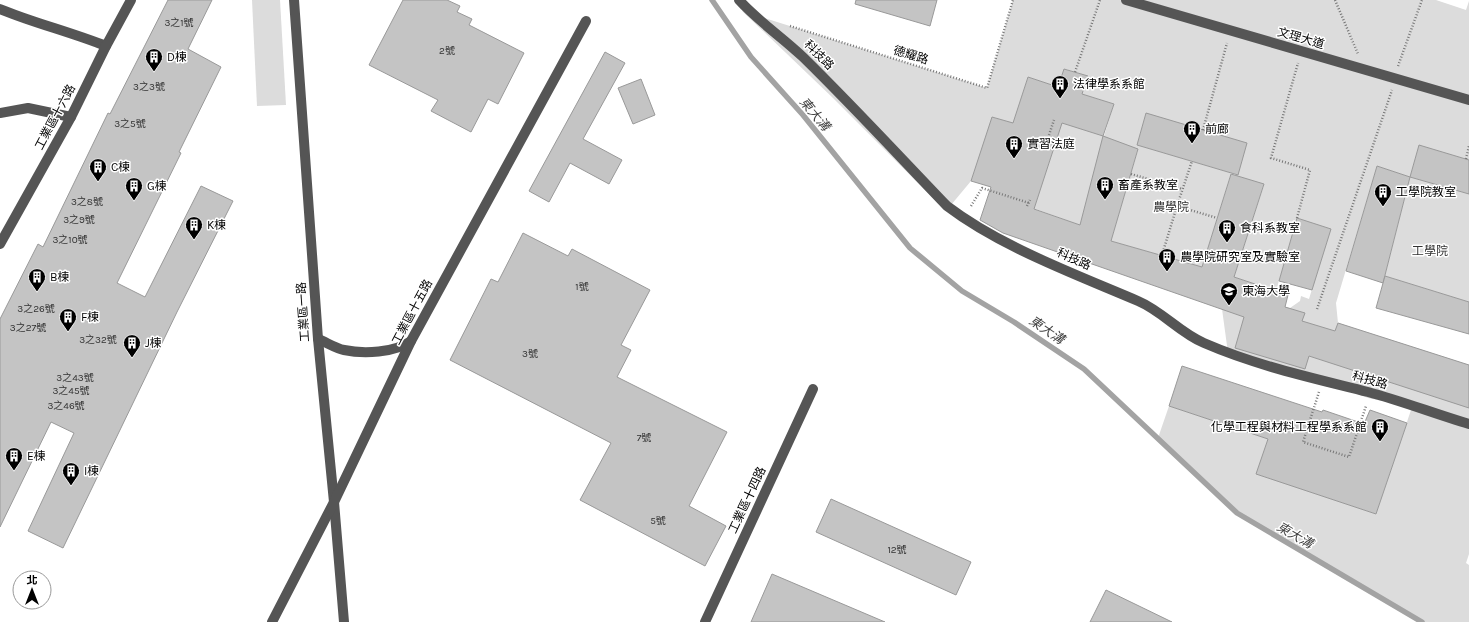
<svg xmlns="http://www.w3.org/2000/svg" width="1469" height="622" font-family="Karla,'Noto Sans TC',sans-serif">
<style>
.green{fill:#dcdcdc;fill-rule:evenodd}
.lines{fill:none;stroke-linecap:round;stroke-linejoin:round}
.stream{stroke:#a3a3a3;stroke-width:5.5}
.building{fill:#c4c4c4;stroke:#999;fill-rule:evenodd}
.path{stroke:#777;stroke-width:2.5;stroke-dasharray:1 2;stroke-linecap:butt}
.minor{stroke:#555;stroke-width:10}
.labels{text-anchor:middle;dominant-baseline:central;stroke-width:3;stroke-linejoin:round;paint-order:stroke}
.number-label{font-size:10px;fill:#313131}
.street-label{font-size:12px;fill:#000;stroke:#fff}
.poi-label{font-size:12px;fill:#000;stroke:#fff;text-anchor:start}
.park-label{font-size:12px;fill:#333;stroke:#fff}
.water-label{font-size:13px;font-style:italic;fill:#444;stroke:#fff}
</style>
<rect width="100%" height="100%" fill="#fff"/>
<g class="green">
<polygon points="252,0 280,0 286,105 257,106"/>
<path d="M1013,0H1436L1466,10L1469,1V160L1419,146L1410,177L1469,194V302L1385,276L1410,177L1377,166L1336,303L1338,323L1469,365V554L1466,563L1469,565V622H1422L1237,513L1158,438L1169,406L1268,439L1257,474L1376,514L1412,407L1368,398L1308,375L1228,353L1222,309L1279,327L1285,307L1290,308L1300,301L1301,296L1309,299L1330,229L1297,218L1276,291L1234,277L1264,185L1236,176L1247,143L1146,114L1137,145L1231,173L1202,267L1111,241L1138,150L1104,137L1080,225L1027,206L1036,202L1057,138L993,117L971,181L946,211L833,98L742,11L987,88ZM1065,69L1088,76L1082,94L1114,104L1104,136L1018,108L1028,77L1058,87Z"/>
</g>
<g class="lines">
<polyline class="stream" points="712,0 751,57 803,115 910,248 962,291 1014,322 1084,369 1237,513 1422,622"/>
</g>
<g class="building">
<polygon points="168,0 212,0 188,49 221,67 179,152 181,153 117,283 145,297 201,186 233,201 177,312 63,548 28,531 74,433 51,422 0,527 0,319 38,244 43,247 108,113 110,114"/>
<polygon points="403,0 447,0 460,6 457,12 472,19 469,25 524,53 498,104 488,99 471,132 431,111 438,100 369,65"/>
<polygon points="856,0 937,0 930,26 855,4"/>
<polygon points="605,52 625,63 583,139 622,160 609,184 570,163 549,202 529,191"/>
<path d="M1064,69L1088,76L1082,94L1114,104L1103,136L1138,149L1111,241L1202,267L1231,174L1264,184L1234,277L1288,295L1285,307L1305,313L1302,321L1335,331L1338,323L1469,365V408L1309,356L1305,369L1235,348L1244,317L1003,233L980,220L991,187L971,181L992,117L1013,123L1028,77L1058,87ZM1062,123L1103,136L1080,225L1034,209Z"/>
<polygon points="641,79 655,115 633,124 618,88"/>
<polygon points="1146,113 1247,143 1238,175 1137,145"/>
<polygon points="1419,145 1469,160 1469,194 1410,177"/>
<polygon points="1377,166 1410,177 1383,283 1346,271"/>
<polygon points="1297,218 1331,229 1312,290 1279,281"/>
<polygon points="523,233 568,256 572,249 650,290 621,345 631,350 617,377 727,432 689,506 726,526 705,566 580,500 611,443 450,360 491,279 498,282"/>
<polygon points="1385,276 1469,302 1469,334 1376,308"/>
<polygon points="1182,366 1322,412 1323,410 1364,424 1370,410 1407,423 1376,514 1256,474 1268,439 1169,406"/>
<polygon points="831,499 971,562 956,595 816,532"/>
<polygon points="772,574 885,622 751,622"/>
<polygon points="1106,590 1172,622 1090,622"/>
</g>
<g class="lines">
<g class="path">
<polyline points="1335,0 1358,54"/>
<polyline points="790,26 987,88 1013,0"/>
<polyline points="1398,66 1422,0"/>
<polyline points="1075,72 1100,0"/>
<polyline points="1203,130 1227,43"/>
<polyline points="1049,135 1054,120"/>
<polyline points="1466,159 1469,146"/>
<polyline points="1131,174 1182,189"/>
<polyline points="971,206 982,188 1029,203"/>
<polyline points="1027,206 1030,200"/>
<polyline points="1177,206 1192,161"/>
<polyline points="1297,218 1310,170 1271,158 1298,63"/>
<polyline points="1162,255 1177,206 1217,218"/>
<polyline points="1317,309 1392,90"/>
<polyline points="1319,392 1303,442 1349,457 1366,406"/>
</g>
<g class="minor">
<polyline points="294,0 318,339 334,502 344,622"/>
<path d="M739,0C758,21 782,37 803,57C852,105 899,156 947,206C1001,247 1075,274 1138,301C1162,311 1180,333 1204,343C1257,366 1313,378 1368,392C1402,401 1435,414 1469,424"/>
<polyline points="1126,0 1469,100"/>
<path d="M0,9C34,23 71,32 106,46"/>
<polyline points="0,113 28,108 71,117"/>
<polyline points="0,244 71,117 106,46 131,0"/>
<path d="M318,339C326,342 335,348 344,350C363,354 395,353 411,341"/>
<polyline points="272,622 334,502 411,341 586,21"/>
<polyline points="705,622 813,389"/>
</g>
</g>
<defs>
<g id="building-pin" transform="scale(0.9)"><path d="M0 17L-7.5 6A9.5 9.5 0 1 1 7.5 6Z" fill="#000" stroke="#fff"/><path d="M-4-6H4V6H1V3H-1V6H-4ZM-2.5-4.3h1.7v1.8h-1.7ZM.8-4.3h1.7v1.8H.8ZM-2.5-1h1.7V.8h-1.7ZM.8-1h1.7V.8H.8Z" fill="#fff"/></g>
<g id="university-pin" transform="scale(0.9)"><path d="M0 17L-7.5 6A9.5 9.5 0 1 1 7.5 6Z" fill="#000" stroke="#fff"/><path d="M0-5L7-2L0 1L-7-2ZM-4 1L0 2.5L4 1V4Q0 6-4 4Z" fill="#fff"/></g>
</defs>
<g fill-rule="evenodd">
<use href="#building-pin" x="154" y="57"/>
<use href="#building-pin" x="1060" y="84"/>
<use href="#building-pin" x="1192" y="129"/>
<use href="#building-pin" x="1014" y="144"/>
<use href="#building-pin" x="98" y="167"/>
<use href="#building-pin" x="1105" y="185"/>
<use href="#building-pin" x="134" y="186"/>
<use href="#building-pin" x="1383" y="192"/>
<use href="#building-pin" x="194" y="225"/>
<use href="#building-pin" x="1227" y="228"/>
<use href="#building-pin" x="1167" y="257"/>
<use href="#building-pin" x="37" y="277"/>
<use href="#university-pin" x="1229" y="291"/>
<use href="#building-pin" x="68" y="317"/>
<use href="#building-pin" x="132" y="343"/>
<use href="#building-pin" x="1380" y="427"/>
<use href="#building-pin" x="14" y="456"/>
<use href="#building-pin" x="71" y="471"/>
</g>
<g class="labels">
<g class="number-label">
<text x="179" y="23">3之1號</text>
<text x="447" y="51">2號</text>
<text x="149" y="87">3之3號</text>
<text x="130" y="124">3之5號</text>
<text x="87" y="202">3之8號</text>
<text x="79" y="220">3之9號</text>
<text x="70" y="240">3之10號</text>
<text x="582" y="287">1號</text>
<text x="36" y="309">3之26號</text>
<text x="28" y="328">3之27號</text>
<text x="98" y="340">3之32號</text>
<text x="530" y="354">3號</text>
<text x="75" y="378">3之43號</text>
<text x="71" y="391">3之45號</text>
<text x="66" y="406">3之46號</text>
<text x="644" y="438">7號</text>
<text x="658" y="521">5號</text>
<text x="897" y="550">12號</text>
</g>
<g class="street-label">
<text transform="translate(1301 38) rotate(16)">文理大道</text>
<text transform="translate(819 55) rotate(45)">科技路</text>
<text transform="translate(911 55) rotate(17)">德耀路</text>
<text transform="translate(55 117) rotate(-62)">工業區十六路</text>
<text transform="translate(1074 259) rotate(24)">科技路</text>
<text transform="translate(303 312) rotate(-94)">工業區一路</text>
<text transform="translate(412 312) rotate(-62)">工業區十五路</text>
<text transform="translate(1370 380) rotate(16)">科技路</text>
<text transform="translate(747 500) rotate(-65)">工業區十四路</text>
</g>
<g class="poi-label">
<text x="167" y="57">D棟</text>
<text x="1073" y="84">法律學系系館</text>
<text x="1205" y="129">前廊</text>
<text x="1027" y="144">實習法庭</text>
<text x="111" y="167">C棟</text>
<text x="1118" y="185">畜產系教室</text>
<text x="147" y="186">G棟</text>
<text x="1396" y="192">工學院教室</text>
<text x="207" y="225">K棟</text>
<text x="1240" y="228">食科系教室</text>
<text x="1180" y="257">農學院研究室及實驗室</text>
<text x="50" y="277">B棟</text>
<text x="1242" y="291">東海大學</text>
<text x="81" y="317">F棟</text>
<text x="145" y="343">J棟</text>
<text x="1367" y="427" text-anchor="end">化學工程與材料工程學系系館</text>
<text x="27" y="456">E棟</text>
<text x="84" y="471">I棟</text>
</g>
<g class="park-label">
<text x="1171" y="207">農學院</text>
<text x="1430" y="251">工學院</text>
</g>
<g class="water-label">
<text transform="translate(815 114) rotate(50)">東大溝</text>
<text transform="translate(1047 330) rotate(34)">東大溝</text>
<text transform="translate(1295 535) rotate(30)">東大溝</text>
</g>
</g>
<g transform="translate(32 590)"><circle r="19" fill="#ffffff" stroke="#999999"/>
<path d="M0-3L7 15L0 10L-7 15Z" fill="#000000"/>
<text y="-6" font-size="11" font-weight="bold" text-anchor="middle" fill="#000000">北</text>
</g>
</svg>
